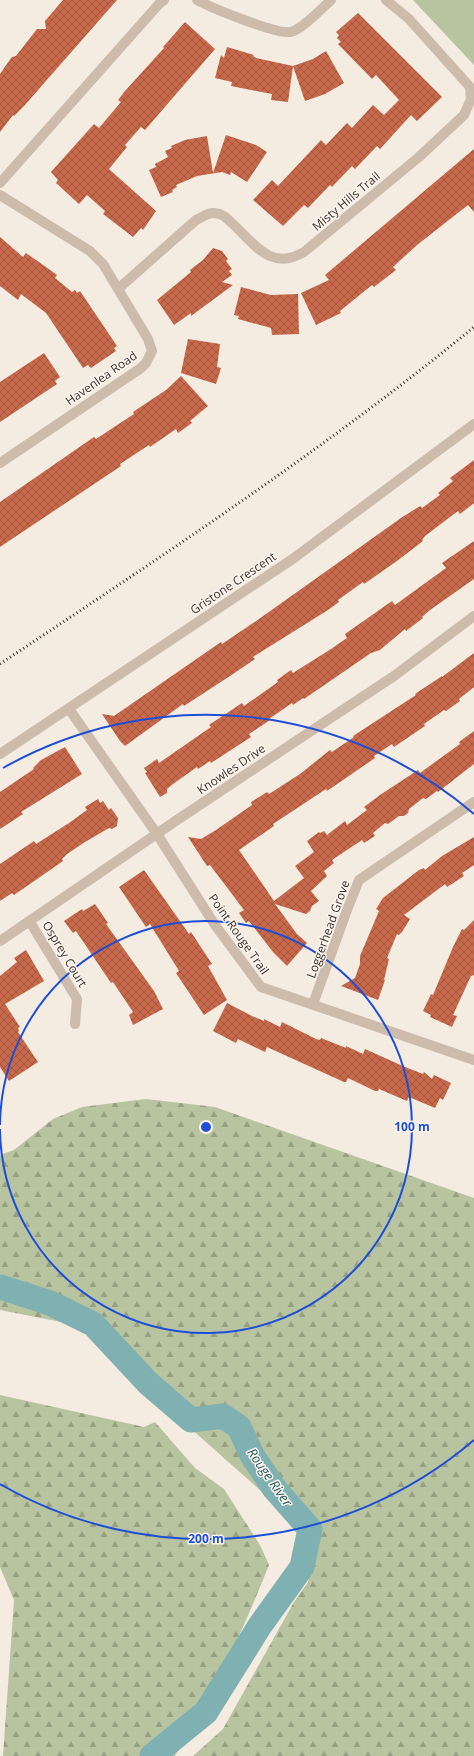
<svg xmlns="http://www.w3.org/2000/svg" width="474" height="1756" font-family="'Open Sans',sans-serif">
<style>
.forest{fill:url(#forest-firs)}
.green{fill:#b8c4a0}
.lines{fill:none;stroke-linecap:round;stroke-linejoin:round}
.river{stroke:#7fb0b2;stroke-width:25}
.building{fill:url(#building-cross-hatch)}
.minor{stroke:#cdbbac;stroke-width:10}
.rail{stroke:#3b302b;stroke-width:3;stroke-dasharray:1 3;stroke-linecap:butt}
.ring{fill:none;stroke:#1d4ed8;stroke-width:2}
.labels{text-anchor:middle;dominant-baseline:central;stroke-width:3;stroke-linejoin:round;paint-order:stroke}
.street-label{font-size:12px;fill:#3b302b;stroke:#fbf5ee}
.water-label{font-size:13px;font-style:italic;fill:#1f5a5e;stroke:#fbf5ee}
.centre{fill:#1d4ed8;stroke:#fbf5ee;stroke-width:2}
.ring-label{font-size:12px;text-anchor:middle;font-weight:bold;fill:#1d4ed8;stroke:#fbf5ee;stroke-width:3;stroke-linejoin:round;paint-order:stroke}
</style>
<defs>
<pattern id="forest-firs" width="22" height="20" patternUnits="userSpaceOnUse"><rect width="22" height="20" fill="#b8c4a0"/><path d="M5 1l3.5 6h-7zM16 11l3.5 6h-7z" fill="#97a083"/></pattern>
<pattern id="building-cross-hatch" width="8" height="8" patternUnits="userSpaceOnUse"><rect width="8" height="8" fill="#c8694b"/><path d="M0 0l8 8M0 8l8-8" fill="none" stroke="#a4573f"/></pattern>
</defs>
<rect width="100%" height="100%" fill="#f4ebe1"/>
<g class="forest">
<polygon points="146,1099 215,1107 474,1198 474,1756 193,1756 223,1729 294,1602 308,1582 312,1566 308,1542 287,1510 261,1491 180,1419 112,1347 61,1322 0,1310 0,1155 14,1150 53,1119 82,1107"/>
<path d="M0,1395L144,1427L155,1422L195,1468L224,1489L260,1545L269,1565C243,1630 213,1696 175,1756H3L14,1600L0,1567Z"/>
</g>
<polygon class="green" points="413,0 474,0 474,65"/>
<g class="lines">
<polyline class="river" points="0,1287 50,1303 93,1324 148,1383 191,1420 223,1416 239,1427 252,1455 274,1488 310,1529 302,1567 259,1627 206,1712 152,1756"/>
</g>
<g class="building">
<polygon points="63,0 117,0 24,106 14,116 13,115 0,132 0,74 9,61 12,57 16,56 37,29 46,29 45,21"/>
<polygon points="358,13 442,97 417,121 411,115 380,149 377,146 355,169 352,166 332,187 330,185 308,208 304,205 283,226 253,200 272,180 278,186 321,140 326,145 347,123 352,128 373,105 384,115 399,100 376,75 372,79 338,44 341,42 337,38 339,35 336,32"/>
<polygon points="185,22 215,49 145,130 141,127 125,145 127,147 109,169 156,211 143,230 141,228 133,237 103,214 105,211 87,195 79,204 56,183 58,180 51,172 94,124 99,128 121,102 118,100 125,91 164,48 163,47"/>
<polygon points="227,47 254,55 253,56 256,58 293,66 288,102 271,100 272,94 231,86 232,82 215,78 221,55 224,58"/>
<polygon points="326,51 344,83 325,94 305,101 293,66 313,59"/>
<polygon points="226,135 256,145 267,152 247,182 231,172 230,175 222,172 197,176 176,185 177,187 172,190 173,192 161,197 149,170 156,167 155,164 168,157 165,151 172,148 171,146 185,140 207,136 213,173"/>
<polygon points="474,149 474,212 468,205 417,245 393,267 396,270 374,287 372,285 340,311 341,313 316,325 301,293 329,280 325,275"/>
<polygon points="0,237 23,257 26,253 46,267 57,275 55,278 72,292 75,290 77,293 80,291 117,346 114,348 116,351 91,368 88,365 83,368 46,313 21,294 18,300 0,286"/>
<polygon points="213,248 222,251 228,259 226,261 232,269 229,271 232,275 222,282 233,285 191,316 191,313 174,325 157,300 191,272 190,270 203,260"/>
<polygon points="241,287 271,295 298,294 299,334 272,335 271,328 238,319 239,316 234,315"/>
<polygon points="188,339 220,344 217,367 221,368 216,384 181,373"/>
<polygon points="44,353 60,377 55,381 57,384 0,422 0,382"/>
<polygon points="181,376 208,406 190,421 192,423 178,433 176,429 150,447 149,445 120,464 121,466 0,547 0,502 94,437 96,439 134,414 133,412 166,390"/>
<polygon points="474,460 474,503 460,514 458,511 425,536 422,540 423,541 397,561 364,584 363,582 338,600 339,602 328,610 253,657 255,659 233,674 184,706 183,704 125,746 120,741 102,714 114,716 221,642 222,644 259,619 401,518 420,506 422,508 440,495 438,493 453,481 450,478"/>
<polygon points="474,541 474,579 430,610 422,617 423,618 406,631 405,629 380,650 371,653 304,699 303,698 293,705 292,703 269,719 270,720 249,734 251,737 211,763 210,761 198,769 197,767 173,784 167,789 167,793 160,797 145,773 147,772 144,768 157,759 159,763 211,727 209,725 242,703 244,706 278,682 277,680 291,670 293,673 331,649 347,638 345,634 375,613 392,601 395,605 446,568 442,563"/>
<polygon points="474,653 474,687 459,699 460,701 446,711 444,710 424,724 425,726 394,747 392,744 374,756 375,758 327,791 326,789 273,824 274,826 239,850 274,901 304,878 295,866 314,852 307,841 319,832 320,833 324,831 327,835 345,821 347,825 367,810 364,807 380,795 418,770 420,773 460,744 459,742 474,731 474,764 438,792 437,791 426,799 423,798 409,809 408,813 404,816 399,816 388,824 385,823 373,833 375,836 364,843 362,840 332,860 334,863 324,871 327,876 311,891 319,901 312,906 310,911 306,914 275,904 297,934 307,943 287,966 273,952 249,921 246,923 239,913 244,910 210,865 207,866 188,837 201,839 216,830 252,805 251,802 267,792 269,794 300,774 330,750 332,752 354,737 353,736 416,695 415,694 442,676 442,677"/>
<polygon points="65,747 82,774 21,812 23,814 0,829 0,792 34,769 33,768 41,760"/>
<polygon points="98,799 100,803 103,801 109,810 111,808 118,818 117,826 112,829 109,828 85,842 67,854 62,859 63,861 53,868 14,895 12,893 0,901 0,864 34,841 36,844 69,823 87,810 85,807"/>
<polygon points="474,837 474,865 462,873 464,876 447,887 445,884 404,915 410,919 402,932 399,935 397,934 387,958 389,959 384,980 385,980 378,1000 341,986 355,978 360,964 360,956 379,911 376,909 383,898 419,870 424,868 425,870 442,856"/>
<polygon points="144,870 189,934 191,932 210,961 212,964 208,966 227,1000 204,1015 176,973 179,971 150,924 146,927 119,887"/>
<polygon points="95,904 108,923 106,924 154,991 163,1009 133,1025 129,1015 133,1012 113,982 111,983 76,931 73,933 64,921 82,909 83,911"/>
<polygon points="474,920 474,975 471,976 453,1015 457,1016 452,1027 430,1017 431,1015 423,1011 431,994 433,995 453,947 462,929 464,930"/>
<polygon points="26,950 44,981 5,1004 20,1027 18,1028 19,1031 18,1032 38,1062 9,1081 0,1067 0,976 17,962 14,958"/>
<polygon points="227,1003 252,1016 264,1021 264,1019 280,1027 282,1022 316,1039 320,1040 321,1038 346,1048 346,1046 363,1054 365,1049 405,1067 423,1074 424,1072 432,1079 434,1075 451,1083 443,1100 440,1098 435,1108 409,1097 407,1101 379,1089 378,1091 375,1091 348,1078 346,1082 344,1082 267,1047 265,1052 238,1039 236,1043 213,1031"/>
</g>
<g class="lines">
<g class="minor">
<path d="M197,0C211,8 276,34 290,32C302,30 321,9 331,0"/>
<polyline points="0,183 159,4 164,0"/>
<polyline points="0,195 90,251 103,264 148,339 152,351 146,363 141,368 0,463"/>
<path d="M118,289L196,220C201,218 207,213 213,213C223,213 227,219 234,225C256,246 272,271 304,252L419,157L464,115L471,99L470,87L409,19L386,0"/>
<polyline points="69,709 157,834 215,925 261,987 474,1060"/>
<polyline points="0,754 294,558 474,424"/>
<polyline points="30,922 77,999 75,1024"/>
<polyline points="0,941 177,820 394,676 474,616"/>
<polyline points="313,1004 347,910 359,880 474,802"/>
</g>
<path class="rail" d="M0,664C162,556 324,450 474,327"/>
</g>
<g class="ring">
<path d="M0 1125A206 206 0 1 1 0 1129"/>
<path d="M474 1440A412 412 0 0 1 0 1484M3 768A412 412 0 0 1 474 814"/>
</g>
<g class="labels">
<g class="street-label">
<text transform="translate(346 201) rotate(-40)">Misty Hills Trail</text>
<text transform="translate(101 378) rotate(-35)">Havenlea Road</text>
<text transform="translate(233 583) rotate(-34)">Gristone Crescent</text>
<text transform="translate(231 769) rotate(-34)">Knowles Drive</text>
<text transform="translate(328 929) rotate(-70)">Loggerhead Grove</text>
<text transform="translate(239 934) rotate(55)">Point Rouge Trail</text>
<text transform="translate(65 954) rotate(59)">Osprey Court</text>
</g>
<g class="water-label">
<text transform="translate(270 1477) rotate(55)">Rouge River</text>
</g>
</g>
<circle cx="206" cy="1127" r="6" class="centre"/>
<g class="ring-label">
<text x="412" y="1131">100 m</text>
<text x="206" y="1543">200 m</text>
</g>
</svg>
